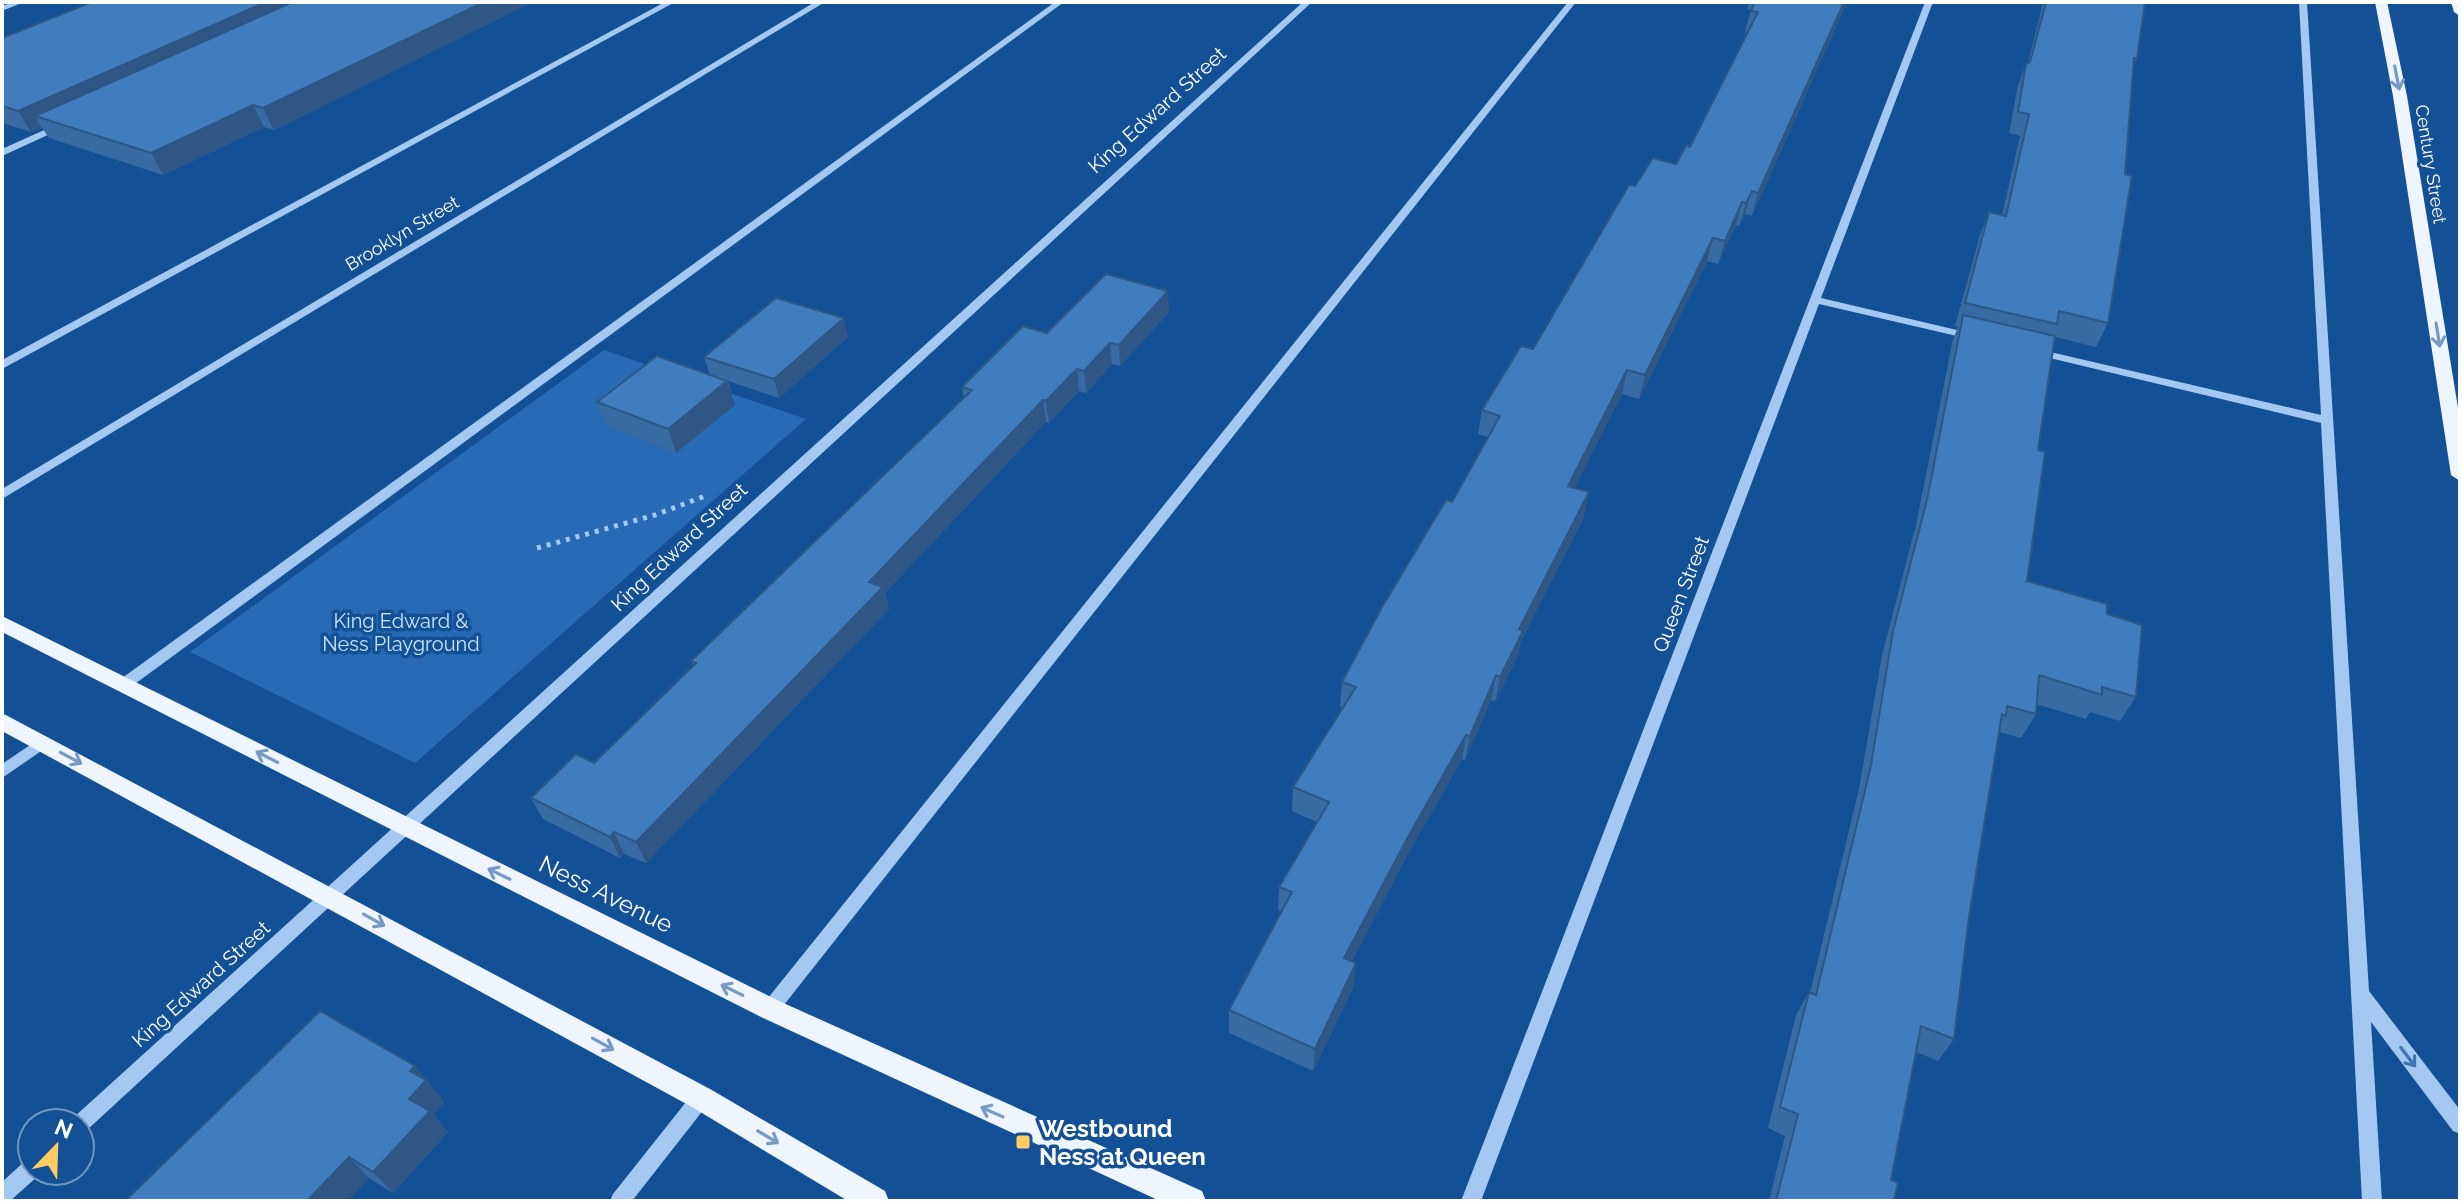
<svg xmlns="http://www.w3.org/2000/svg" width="2462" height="1203" font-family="Raleway,sans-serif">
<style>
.green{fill:#266bb4}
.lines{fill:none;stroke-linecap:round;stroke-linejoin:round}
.path{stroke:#a3c9f2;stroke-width:5;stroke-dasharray:4 6;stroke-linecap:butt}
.minor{fill:#a3c9f2;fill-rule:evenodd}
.major{fill:#eef5ff;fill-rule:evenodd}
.wall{fill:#386ba3}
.shaded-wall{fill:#2e5785}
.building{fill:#417cbe;stroke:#2e5785;stroke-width:2}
.oneway{stroke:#769ac5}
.oneway2{stroke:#3f74b1}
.poi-dot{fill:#ffcd64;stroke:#145095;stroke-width:3}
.labels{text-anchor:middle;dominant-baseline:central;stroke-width:7;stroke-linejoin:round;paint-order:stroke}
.far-street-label{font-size:18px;fill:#fff;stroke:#145095}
.street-label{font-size:20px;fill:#fff;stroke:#145095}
.park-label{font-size:20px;fill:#cbe3fd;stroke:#145095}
.near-street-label{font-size:24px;fill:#fff;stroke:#145095}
.near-poi-label{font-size:24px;font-weight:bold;fill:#fff;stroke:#145095;text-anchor:start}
</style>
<rect width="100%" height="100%" fill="#145095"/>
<polygon class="green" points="604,350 806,419 415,763 190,652"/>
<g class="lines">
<polyline class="path" points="537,548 655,515 705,496"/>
<g class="minor">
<polygon points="13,2 24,2 2,11 2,6"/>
<polygon points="665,2 675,2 2,369 2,360"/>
<polygon points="815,2 825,2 2,499 2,489"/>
<polygon points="1055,2 1064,2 128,689 118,689 116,685 118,681"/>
<polygon points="1303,2 1312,2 87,1130 80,1133 80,1123 71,1123 73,1118"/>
<polygon points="1568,2 1576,2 776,1015 770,1017 764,1015 761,1009 764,1003"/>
<polygon points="1925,2 1933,2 1821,298 1974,334 1980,337 1974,340 1819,304 1481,1201 1461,1201"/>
<polygon points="2299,2 2307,2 2369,991 2460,1110 2460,1134 2453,1131 2371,1022 2382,1201 2362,1201 2321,423 2033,354 2027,351 2033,348 2321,415"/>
<polygon points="60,123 65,126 63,128 2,156 2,149"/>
<polygon points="42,737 47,739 50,743 47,747 2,778 2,764"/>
<polygon points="701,1089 708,1092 710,1098 708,1104 632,1201 610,1201 613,1194 694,1092"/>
<polygon points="32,1158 32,1171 40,1171 39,1175 10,1201 2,1201 2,1182 25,1161"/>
</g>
<g class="major">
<polygon points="2375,2 2387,2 2407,96 2460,420 2460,481 2451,475 2393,96"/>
<polygon points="2451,2 2460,2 2460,16 2454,12"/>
<polygon points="2,616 779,1001 1202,1191 1206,1201 1160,1201 761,1017 2,632"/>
<polygon points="2,713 710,1089 885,1191 889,1201 848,1201 692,1107 2,731"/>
</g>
</g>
<g class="wall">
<polygon points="533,2 274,130 264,127 163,175 49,138 42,128 31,132 2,123 2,38"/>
<polygon points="1749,2 1847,2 1752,216 1745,214 1739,226 1736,225 1718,264 1707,261 1639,399 1622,394 1574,488 1584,517 1520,643 1518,655 1495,701 1491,700 1465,760 1462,759 1405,859 1352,961 1354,986 1313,1071 1229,1033 1229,1010 1281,912 1278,910 1279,887 1317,822 1292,811 1293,787 1343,708 1340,707 1342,682 1452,502 1488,437 1478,434 1482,410 1533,349 1635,186 1676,164 1690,147 1748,32 1745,31 1751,10 1747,9"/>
<polygon points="2043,2 2145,2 2137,59 2133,66 2108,323 2096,347 2055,337 2038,450 2027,581 2107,614 2136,697 2120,721 2090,712 2086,719 2036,704 2036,714 2021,738 1999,732 1969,917 1954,1039 1938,1061 1916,1052 1891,1180 1894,1201 1769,1201 1785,1136 1768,1128 1796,1015 1809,992 1810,993 1859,789 1882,655 1916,525 1953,339 1958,327 1955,326 1980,235 1989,212 2002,215 2020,136 2009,133 2018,85 2026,64 2028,63"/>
<polygon points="1169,312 1120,366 1112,364 1086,393 1079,391 1049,423 1046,422 885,593 889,609 646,863 624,854 620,858 543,819 531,798 594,763 693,665 691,661 964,399 962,387 1047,333"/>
<polygon points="848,337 779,398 728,381 735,405 676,453 606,426 597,402 710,375 704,357"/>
<polygon points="415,1066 444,1102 433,1114 448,1132 393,1193 369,1178 125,1201"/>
</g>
<g class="shaded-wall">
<polygon points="266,2 322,2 35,116 42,128 31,132 18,111"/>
<polygon points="484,2 533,2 274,130 263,108"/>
<polygon points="1844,2 1847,2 1752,216 1758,193"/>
<polygon points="253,105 264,127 163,175 151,153"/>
<polygon points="1752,191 1745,214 1739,226 1746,203"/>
<polygon points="1742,202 1736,225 1718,264 1725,241"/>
<polygon points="1713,238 1707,261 1639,399 1645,375"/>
<polygon points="1168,291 1169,312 1120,366 1119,345"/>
<polygon points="844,318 848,337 779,398 774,379"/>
<polygon points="1110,343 1112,364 1086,393 1084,371"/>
<polygon points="1077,369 1079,391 1049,423 1046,401"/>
<polygon points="1627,370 1622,394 1563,511 1568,486"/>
<polygon points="727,381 735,405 676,453 668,429"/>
<polygon points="1043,400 1046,422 885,593 889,609 646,863 636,842 869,582"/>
<polygon points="1589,492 1584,517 1520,643 1518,655 1495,701 1500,677 1519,629"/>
<polygon points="1496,675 1491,700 1465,760 1470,736"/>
<polygon points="1466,735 1462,759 1405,859 1342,981 1344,958 1409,835"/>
<polygon points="614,832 624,854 620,858 610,837"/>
<polygon points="1356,963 1354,986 1313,1071 1315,1049"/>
<polygon points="415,1066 444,1102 433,1114 448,1132 393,1193 373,1172 409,1099 410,1071"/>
<polygon points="349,1157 369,1178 348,1201 307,1201"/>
</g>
<g class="building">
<polygon points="92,2 266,2 18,111 2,106 2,38"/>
<polygon points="293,2 484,2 263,108 253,105 151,153 35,116"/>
<polygon points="1755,2 1844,2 1758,193 1752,191 1746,203 1742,202 1725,241 1713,238 1645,375 1627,370 1568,486 1589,492 1519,629 1523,631 1500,677 1496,675 1470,736 1466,735 1409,835 1344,958 1356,963 1315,1049 1229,1010 1292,892 1279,887 1329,802 1293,787 1356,687 1342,682 1381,609 1446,500 1452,502 1500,416 1482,410 1521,346 1533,349 1629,185 1635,186 1653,158 1676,164 1686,146 1690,147 1758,12 1751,11"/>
<polygon points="2046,2 2145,2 2137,59 2134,58 2125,174 2132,176 2108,323 2059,311 2057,324 1965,303 1989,212 2006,216 2029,114 2018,112 2026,64 2030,62"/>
<polygon points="1106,274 1168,291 1119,345 1110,343 1084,371 1077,369 1046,401 1043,400 869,582 883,587 636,842 614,832 610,837 531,798 576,754 594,763 696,663 691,661 972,390 962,387 1023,326 1047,333"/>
<polygon points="776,298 844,318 774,379 704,357"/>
<polygon points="1963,315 2055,336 2038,450 2045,452 2027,581 2107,604 2107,614 2142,625 2136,697 2102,687 2102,695 2039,675 2036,714 2007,706 2006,716 2002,714 1969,917 1954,1039 1921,1026 1891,1180 1898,1183 1894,1201 1776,1201 1798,1114 1780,1107 1809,992 1816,995 1871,765 1893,631 1927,500"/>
<polygon points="657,356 727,381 668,429 597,402"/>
<polygon points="320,1011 415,1066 410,1071 426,1080 409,1099 430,1111 373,1172 349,1157 307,1201 125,1201"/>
</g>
<defs><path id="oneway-shaft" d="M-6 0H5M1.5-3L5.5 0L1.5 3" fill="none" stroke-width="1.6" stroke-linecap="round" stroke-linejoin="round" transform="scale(2)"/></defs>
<g class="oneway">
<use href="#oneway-shaft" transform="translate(2397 78) rotate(79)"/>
<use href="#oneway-shaft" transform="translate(2438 335) rotate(81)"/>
<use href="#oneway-shaft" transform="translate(267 757) rotate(-153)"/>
<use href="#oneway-shaft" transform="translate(71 758) rotate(28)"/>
<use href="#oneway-shaft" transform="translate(499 874) rotate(-154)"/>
<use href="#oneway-shaft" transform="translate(374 920) rotate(29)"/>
<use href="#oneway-shaft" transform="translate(732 990) rotate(-154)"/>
<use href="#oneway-shaft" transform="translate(603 1044) rotate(29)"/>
<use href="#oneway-shaft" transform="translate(992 1112) rotate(-156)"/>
<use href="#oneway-shaft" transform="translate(768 1137) rotate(31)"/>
</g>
<use class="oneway2" href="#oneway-shaft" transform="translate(2408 1057) rotate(53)"/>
<rect class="poi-dot" x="1015" y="1134" width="16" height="16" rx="4"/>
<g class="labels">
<g class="far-street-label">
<text transform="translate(2431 164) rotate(81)">Century Street</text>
<text transform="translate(402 233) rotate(-31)">Brooklyn Street</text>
</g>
<g class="street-label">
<text transform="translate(1157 110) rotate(-42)">King Edward Street</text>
<text transform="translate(679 547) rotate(-43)">King Edward Street</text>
<text transform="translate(1681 594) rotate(-69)">Queen Street</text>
<text transform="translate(201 984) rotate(-42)">King Edward Street</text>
</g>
<g class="park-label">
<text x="401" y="621">King Edward &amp;<tspan x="401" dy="23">Ness Playground</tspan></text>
</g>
<g class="near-street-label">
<text transform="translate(606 894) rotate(26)">Ness Avenue</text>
</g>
<g class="near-poi-label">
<text x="1039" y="1128">Westbound<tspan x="1039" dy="28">Ness at Queen</tspan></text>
</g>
</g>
<rect width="2462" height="1203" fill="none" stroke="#ffffff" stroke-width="8"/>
<g transform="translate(56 1147) rotate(23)"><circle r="38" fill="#145095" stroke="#7296bf" stroke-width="2"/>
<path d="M0-6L14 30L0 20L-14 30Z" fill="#ffcd64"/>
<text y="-12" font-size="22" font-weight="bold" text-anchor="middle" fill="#ffffff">N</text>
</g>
</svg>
